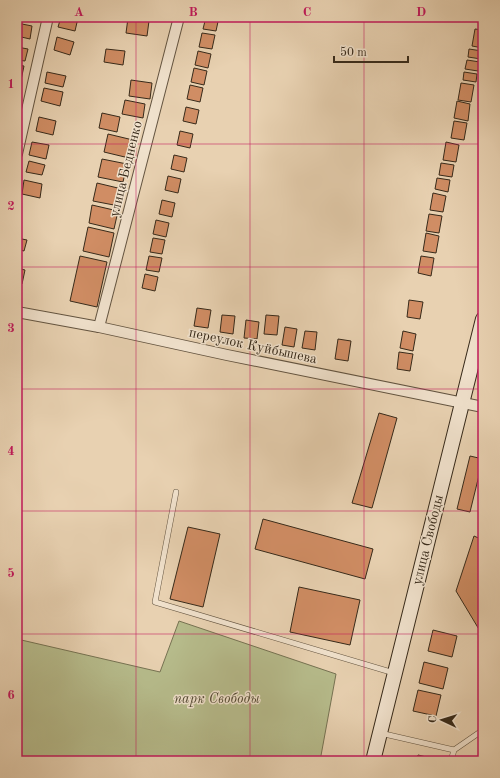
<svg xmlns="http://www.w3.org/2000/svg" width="500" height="778" font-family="'Old Standard TT',serif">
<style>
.green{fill:#b6bb8b;stroke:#767252}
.building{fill:#d08d64;stroke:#372a1a}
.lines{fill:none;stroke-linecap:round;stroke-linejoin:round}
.lane-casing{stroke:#635440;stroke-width:6}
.street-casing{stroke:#635440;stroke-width:12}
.secondary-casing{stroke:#372a1a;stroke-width:16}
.lane{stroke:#f0e1cc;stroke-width:5}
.street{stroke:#f0e1cc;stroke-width:10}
.secondary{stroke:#f0e1cc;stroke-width:14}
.grid{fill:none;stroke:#c2185b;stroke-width:1;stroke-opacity:0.55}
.labels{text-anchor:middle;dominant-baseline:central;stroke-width:3;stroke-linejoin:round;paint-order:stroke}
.street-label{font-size:14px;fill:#372a1a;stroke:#f0e1cc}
.park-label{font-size:14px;font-style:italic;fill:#504731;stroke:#f0e1cc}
.neatline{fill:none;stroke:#c2185b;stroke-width:1.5}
.grid-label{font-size:13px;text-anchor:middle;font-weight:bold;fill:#c2185b}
</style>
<rect width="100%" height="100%" fill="#e8d1b1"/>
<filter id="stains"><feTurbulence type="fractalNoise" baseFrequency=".005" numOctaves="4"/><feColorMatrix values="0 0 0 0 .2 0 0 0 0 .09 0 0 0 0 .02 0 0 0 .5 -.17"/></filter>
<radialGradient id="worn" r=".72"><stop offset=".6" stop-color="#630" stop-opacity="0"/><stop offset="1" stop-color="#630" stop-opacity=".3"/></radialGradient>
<polygon class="green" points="179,621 336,674 320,761 17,761 17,639 160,672"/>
<g class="building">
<polygon points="61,17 78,18 75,31 58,27"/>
<polygon points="149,17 168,17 167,21 149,20"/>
<polygon points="206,17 219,17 216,31 203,29"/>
<polygon points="128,18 149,21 147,36 126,33"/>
<polygon points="17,23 32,26 30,39 17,36"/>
<polygon points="475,29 483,30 483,48 472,46"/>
<polygon points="202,33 215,35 212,49 199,47"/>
<polygon points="57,37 74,42 70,55 54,50"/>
<polygon points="17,47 28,49 25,61 17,60"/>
<polygon points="106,49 125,51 123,65 104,62"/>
<polygon points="469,49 482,51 481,59 468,57"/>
<polygon points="198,51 211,54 208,68 195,65"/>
<polygon points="467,60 480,62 478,71 465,69"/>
<polygon points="17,65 24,66 21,80 17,79"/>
<polygon points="194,68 207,71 204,85 191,82"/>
<polygon points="47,72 66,76 63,87 45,83"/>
<polygon points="464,72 477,74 476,82 463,80"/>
<polygon points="131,80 152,83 150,99 129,96"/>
<polygon points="461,83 474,85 471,102 458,100"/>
<polygon points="190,85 203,88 200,102 187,99"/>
<polygon points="44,88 63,92 60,106 41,101"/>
<polygon points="125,100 145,104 143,118 122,114"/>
<polygon points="457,101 470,104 468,121 454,118"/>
<polygon points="186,107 199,110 196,124 183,121"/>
<polygon points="102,113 120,117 117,132 99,128"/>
<polygon points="39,117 56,121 53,135 36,131"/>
<polygon points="454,121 467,123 464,140 451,138"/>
<polygon points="180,131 193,134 190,148 177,145"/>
<polygon points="108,134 133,140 129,158 104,152"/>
<polygon points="32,142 49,145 46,159 29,155"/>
<polygon points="446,142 459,145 456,162 443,160"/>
<polygon points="174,155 187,158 184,172 171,169"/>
<polygon points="102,159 127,164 123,182 98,177"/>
<polygon points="29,161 45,165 42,175 26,172"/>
<polygon points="441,163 454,165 452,177 439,175"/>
<polygon points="168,176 181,179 178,193 165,190"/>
<polygon points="437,178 450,180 448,192 435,189"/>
<polygon points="24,180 42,184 40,198 22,194"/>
<polygon points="97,183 122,189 119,206 93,201"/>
<polygon points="433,193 446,196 443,212 430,210"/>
<polygon points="162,200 175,203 172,217 159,214"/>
<polygon points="92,205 118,211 114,229 89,223"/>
<polygon points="429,214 442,216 439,233 426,231"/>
<polygon points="156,220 169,223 166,237 153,234"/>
<polygon points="88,227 114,233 109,257 83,251"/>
<polygon points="426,233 439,236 436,253 423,251"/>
<polygon points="17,238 27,240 24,251 17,249"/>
<polygon points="153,238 165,240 162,254 150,252"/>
<polygon points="80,256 107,262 97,307 70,301"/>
<polygon points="149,256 162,258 159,272 146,270"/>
<polygon points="421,256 434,258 431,276 418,273"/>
<polygon points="17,268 25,270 22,284 17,283"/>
<polygon points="145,274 158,277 155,291 142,288"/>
<polygon points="409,300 423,302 420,319 407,317"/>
<polygon points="197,308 211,310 208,328 194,326"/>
<polygon points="222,315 235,316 233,334 220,332"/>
<polygon points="266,315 279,316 277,335 264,334"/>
<polygon points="246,320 259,322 257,339 244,338"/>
<polygon points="285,327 297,329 294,347 282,345"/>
<polygon points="305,331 317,332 315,350 302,348"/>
<polygon points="403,331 416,334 413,351 400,348"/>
<polygon points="338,339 351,341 348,361 335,359"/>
<polygon points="399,352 413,354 410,371 397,369"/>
<polygon points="379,413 397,418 372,508 352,503"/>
<polygon points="470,456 483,459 470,512 457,509"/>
<polygon points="263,519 373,549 365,579 255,549"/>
<polygon points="188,527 220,534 203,607 170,599"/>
<polygon points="474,536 483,540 483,579 480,587 483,592 483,636 456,591"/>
<polygon points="299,587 360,600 350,645 290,632"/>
<polygon points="433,630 457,636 452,657 428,651"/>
<polygon points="424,662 448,668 443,689 419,683"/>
<polygon points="418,690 441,695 436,716 413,711"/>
<polygon points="418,755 435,759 435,761 416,761"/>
</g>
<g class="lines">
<g class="lane-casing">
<g id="lane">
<polyline points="176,492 155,602 394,673"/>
<polyline points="380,733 454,750 451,761"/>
<polyline points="454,750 483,730"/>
</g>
</g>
<g class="street-casing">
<g id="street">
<polyline points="17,154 48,17"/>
<polyline points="17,312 99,327 227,355 483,407"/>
<polyline points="99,327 179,17"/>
</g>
</g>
<g class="secondary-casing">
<polyline id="secondary" points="373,761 483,319"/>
</g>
<use href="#lane" class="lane"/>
<use href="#street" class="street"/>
<use href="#secondary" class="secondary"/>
</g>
<path class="grid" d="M136,17V761M250,17V761M364,17V761M17,144H483M17,267H483M17,389H483M17,511H483M17,634H483"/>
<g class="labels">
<g class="street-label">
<text transform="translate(126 169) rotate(-76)">улица Бедненко</text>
<text transform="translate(253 346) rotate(12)">переулок Куйбышева</text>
<text transform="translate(428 540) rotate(-76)">улица Свободы</text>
</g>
<g class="park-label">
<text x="217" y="699">парк Свободы</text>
</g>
</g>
<rect width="500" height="778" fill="none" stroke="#e8d1b1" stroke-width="44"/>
<g transform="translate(442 720) rotate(274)" stroke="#f0e1cc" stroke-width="3" paint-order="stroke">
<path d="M0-3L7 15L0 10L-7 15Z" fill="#372a1a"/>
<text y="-6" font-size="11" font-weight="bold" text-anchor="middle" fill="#372a1a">С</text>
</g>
<path d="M334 56v6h74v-6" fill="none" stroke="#372a1a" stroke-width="2"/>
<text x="340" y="56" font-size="12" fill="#372a1a" stroke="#f0e1cc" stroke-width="3" paint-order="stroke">50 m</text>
<rect x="22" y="22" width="456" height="734" class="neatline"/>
<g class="grid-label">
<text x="79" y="16">A</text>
<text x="193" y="16">B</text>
<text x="307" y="16">C</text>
<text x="421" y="16">D</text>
<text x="11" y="88">1</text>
<text x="11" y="210">2</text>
<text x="11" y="332">3</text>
<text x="11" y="455">4</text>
<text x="11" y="577">5</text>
<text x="11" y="699">6</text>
</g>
<rect width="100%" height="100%" filter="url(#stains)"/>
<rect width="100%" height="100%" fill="url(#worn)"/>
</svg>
